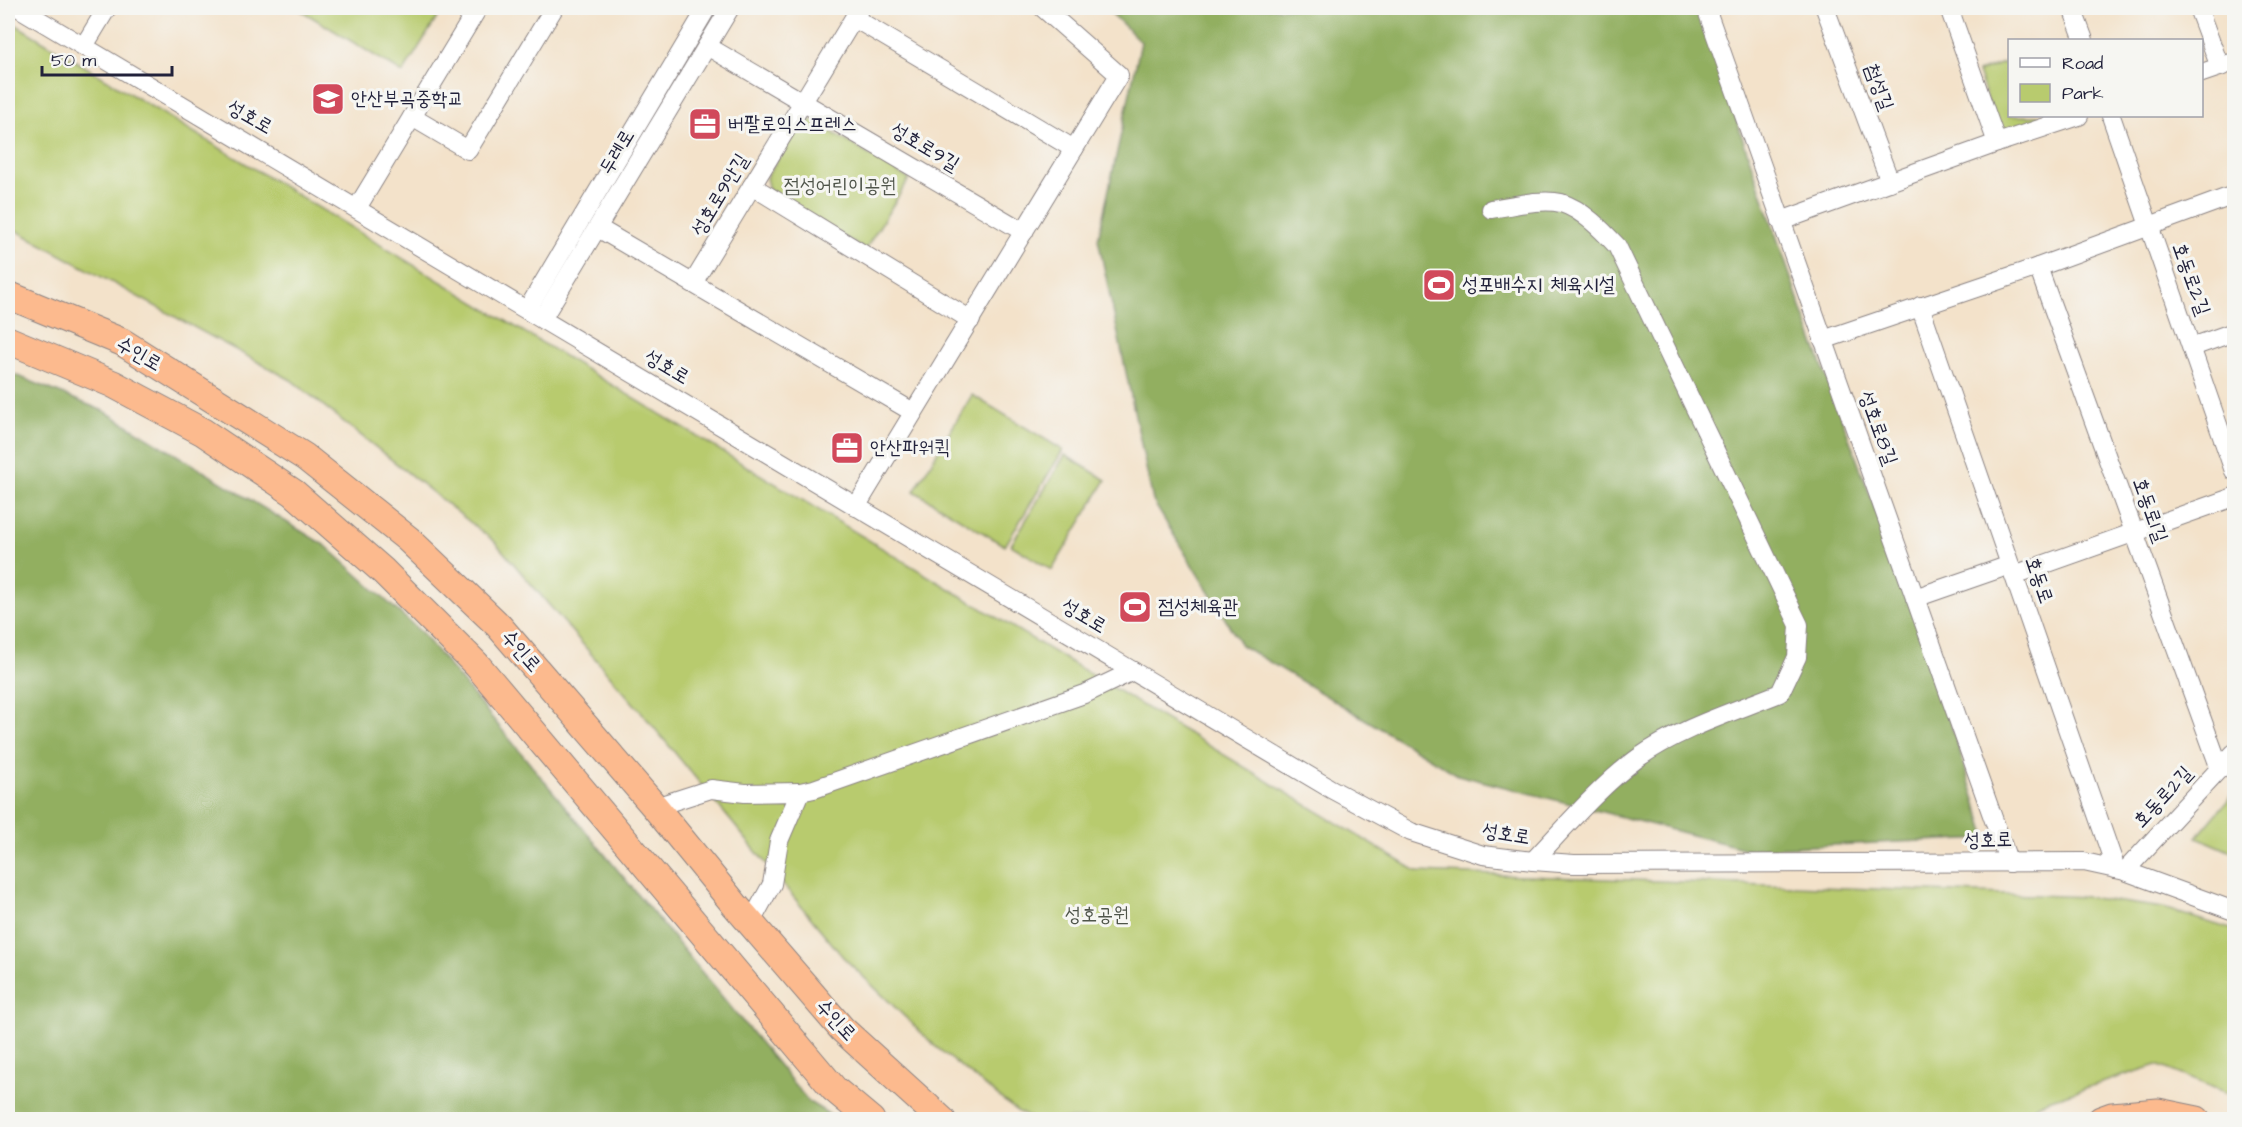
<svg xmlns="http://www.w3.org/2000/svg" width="2242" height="1127" font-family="'Architects Daughter','Poor Story',sans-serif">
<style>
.green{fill:#b8cb6e;stroke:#6d7654;stroke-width:1.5}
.forest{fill:#92af61;stroke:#5a684e;stroke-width:1.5}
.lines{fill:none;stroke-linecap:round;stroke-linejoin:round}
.minor-casing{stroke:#8a8282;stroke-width:20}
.highway-casing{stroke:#8a8282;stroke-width:29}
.minor{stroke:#fff;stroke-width:18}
.highway{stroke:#fcba8e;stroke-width:27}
.labels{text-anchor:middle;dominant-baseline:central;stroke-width:6;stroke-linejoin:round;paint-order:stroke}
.street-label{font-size:20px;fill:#22223b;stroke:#f6f6f2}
.poi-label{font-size:20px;fill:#22223b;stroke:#f6f6f2;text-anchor:start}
.park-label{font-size:20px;fill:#4f554a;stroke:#f6f6f2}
</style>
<rect width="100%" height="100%" fill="#f6f6f2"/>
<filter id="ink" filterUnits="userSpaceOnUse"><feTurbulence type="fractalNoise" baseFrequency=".0167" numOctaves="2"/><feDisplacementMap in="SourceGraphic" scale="12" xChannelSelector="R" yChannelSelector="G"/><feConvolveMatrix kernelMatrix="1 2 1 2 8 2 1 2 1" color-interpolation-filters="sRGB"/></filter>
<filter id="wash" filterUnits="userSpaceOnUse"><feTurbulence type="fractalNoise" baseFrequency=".008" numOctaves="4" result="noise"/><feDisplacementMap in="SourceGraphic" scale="24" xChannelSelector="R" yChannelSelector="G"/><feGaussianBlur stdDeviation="1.35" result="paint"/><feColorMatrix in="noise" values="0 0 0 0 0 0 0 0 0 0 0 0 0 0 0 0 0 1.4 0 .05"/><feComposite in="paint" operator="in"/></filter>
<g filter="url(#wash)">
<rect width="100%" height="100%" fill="#f3e2ca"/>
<g class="green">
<polygon points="297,8 443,8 403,73"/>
<polygon points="8,20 1418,872 2086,897 2163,908 2234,930 2234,1096 2157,1065 2045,1101 2014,1119 1032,1119 1017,1111 936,1047 843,957 647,719 495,542 291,380 8,226"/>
<polygon points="2009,61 2010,116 2051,116 2007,131 1996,125 1978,72"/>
<polygon points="812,120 909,179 865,250 769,190 766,178 800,123"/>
<polygon points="972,395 1063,450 1005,546 914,491"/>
<polygon points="1065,455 1106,480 1052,570 1011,545"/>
<polygon points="2234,793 2234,853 2197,837"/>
</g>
<g class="forest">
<polygon points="1106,8 1702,8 1740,131 1804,316 1928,652 1987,838 1746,849 1458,775 1241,645 1153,501 1098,239 1141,42"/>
<polygon points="8,372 106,412 326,546 423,634 809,1102 837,1119 8,1119"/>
</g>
</g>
<g filter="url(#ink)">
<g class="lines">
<g class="minor-casing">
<g id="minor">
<polyline points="19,8 1331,789 1411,832 1483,855 1533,861 1574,864 2084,862 2125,871 2234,911"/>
<polyline points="1706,8 2009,863"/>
<polyline points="1825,8 1890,182"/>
<polyline points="1949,8 1997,143"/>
<polyline points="2072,8 2084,40"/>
<polyline points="2198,8 2220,67"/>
<polyline points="854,18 1074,149"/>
<polyline points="84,46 107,8"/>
<polyline points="707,46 1024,232"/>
<polyline points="2202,73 2234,62"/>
<polyline points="2111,116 2234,471"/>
<polyline points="412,117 468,150 554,8"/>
<polyline points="752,186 971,320"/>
<polyline points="357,208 478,8"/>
<path d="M1491,209C1511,206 1542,198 1561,203C1582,209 1603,231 1617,246L1799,625L1797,657L1780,693C1733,712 1680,728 1638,758C1601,785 1565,827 1533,861"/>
<polyline points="1781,221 1997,143 2079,116"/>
<polyline points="598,228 913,412"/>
<polyline points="2038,267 2220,769"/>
<polyline points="693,283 860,8"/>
<polyline points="1920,306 2116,869"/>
<polyline points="527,310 707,8"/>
<polyline points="542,319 730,8"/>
<polyline points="1823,340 2038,267 2234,195"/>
<polyline points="2192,347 2234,332"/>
<polyline points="856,507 1119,75 1043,8"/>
<polyline points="2014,575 2234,497"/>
<polyline points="1915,598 2010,565"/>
<polyline points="800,792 814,789 1087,693 1133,671"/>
<polyline points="655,807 711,789 745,793 800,792 779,841 772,884 751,922"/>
<polyline points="2125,871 2234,753"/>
</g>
</g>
<g class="highway-casing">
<g id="highway">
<polyline points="8,295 122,342 305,457 408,539 498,625 655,807 735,905 842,1029 942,1120"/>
<polyline points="8,340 113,384 203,432 294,493 383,571 477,665 834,1089 871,1120"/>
<polyline points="2101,1120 2112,1116 2158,1112 2197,1120"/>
</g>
</g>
<use href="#minor" class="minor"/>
<use href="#highway" class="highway"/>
</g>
</g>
<defs>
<g id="school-square" transform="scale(1.725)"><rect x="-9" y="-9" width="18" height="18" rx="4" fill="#d1495b" stroke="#f6f6f2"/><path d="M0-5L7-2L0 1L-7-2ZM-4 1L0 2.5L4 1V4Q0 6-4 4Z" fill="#fff"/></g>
<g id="office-square" transform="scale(1.725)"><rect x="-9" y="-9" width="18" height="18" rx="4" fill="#d1495b" stroke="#f6f6f2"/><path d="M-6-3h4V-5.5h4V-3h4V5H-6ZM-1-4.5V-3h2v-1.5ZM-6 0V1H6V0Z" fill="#fff"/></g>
<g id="stadium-square" transform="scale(1.725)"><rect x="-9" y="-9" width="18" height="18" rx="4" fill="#d1495b" stroke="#f6f6f2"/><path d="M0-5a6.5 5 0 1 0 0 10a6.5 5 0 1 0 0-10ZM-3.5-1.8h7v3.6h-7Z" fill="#fff"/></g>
</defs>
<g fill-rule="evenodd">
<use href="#school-square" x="328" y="99"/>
<use href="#office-square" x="705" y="124"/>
<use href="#stadium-square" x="1439" y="285"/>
<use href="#office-square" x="847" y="448"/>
<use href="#stadium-square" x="1135" y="607"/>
</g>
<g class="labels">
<g class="street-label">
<text transform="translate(1879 87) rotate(70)">첨성길</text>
<text transform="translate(250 117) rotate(30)">성호로</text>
<text transform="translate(925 147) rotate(31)">성호로9길</text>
<text transform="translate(617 152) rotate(-59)">두레로</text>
<text transform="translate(720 195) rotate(-59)">성호로9안길</text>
<text transform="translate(2191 279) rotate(70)">호동로2길</text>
<text transform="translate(139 354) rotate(30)">수인로</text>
<text transform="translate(667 367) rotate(31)">성호로</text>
<text transform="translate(1878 428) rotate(70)">성호로8길</text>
<text transform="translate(2150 510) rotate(70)">호동로1길</text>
<text transform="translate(2039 580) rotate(71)">호동로</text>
<text transform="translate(1084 616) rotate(31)">성호로</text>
<text transform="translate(521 651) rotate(49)">수인로</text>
<text transform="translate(2163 797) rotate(-47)">호동로2길</text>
<text transform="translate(1506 834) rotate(9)">성호로</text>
<text transform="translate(1988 840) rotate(-1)">성호로</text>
<text transform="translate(836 1020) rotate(47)">수인로</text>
</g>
<g class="poi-label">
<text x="351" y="99">안산부곡중학교</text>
<text x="728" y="124">버팔로익스프레스</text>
<text x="1462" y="285">성포배수지 체육시설</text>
<text x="870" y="448">안산파워퀵</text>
<text x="1158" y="607">점성체육관</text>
</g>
<g class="park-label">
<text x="840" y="186">점성어린이공원</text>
<text x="1097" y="915">성호공원</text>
</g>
</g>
<rect width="2242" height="1127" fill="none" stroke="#f6f6f2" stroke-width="30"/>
<rect x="2008" y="39" width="195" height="78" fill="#f6f6f2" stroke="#a1a1a9" stroke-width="1.5"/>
<rect x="2020" y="58" width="30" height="9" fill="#ffffff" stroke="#a1a1a9" stroke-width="1.5"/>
<text x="2062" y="69" font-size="18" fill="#22223b">Road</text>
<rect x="2020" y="84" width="30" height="18" fill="#b8cb6e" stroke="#a1a1a9" stroke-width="1.5"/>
<text x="2062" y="99" font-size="18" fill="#22223b">Park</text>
<path d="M42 66v9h130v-9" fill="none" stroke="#22223b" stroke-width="3"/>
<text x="51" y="66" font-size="18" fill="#22223b" stroke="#f6f6f2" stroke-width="4.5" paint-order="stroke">50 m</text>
</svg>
